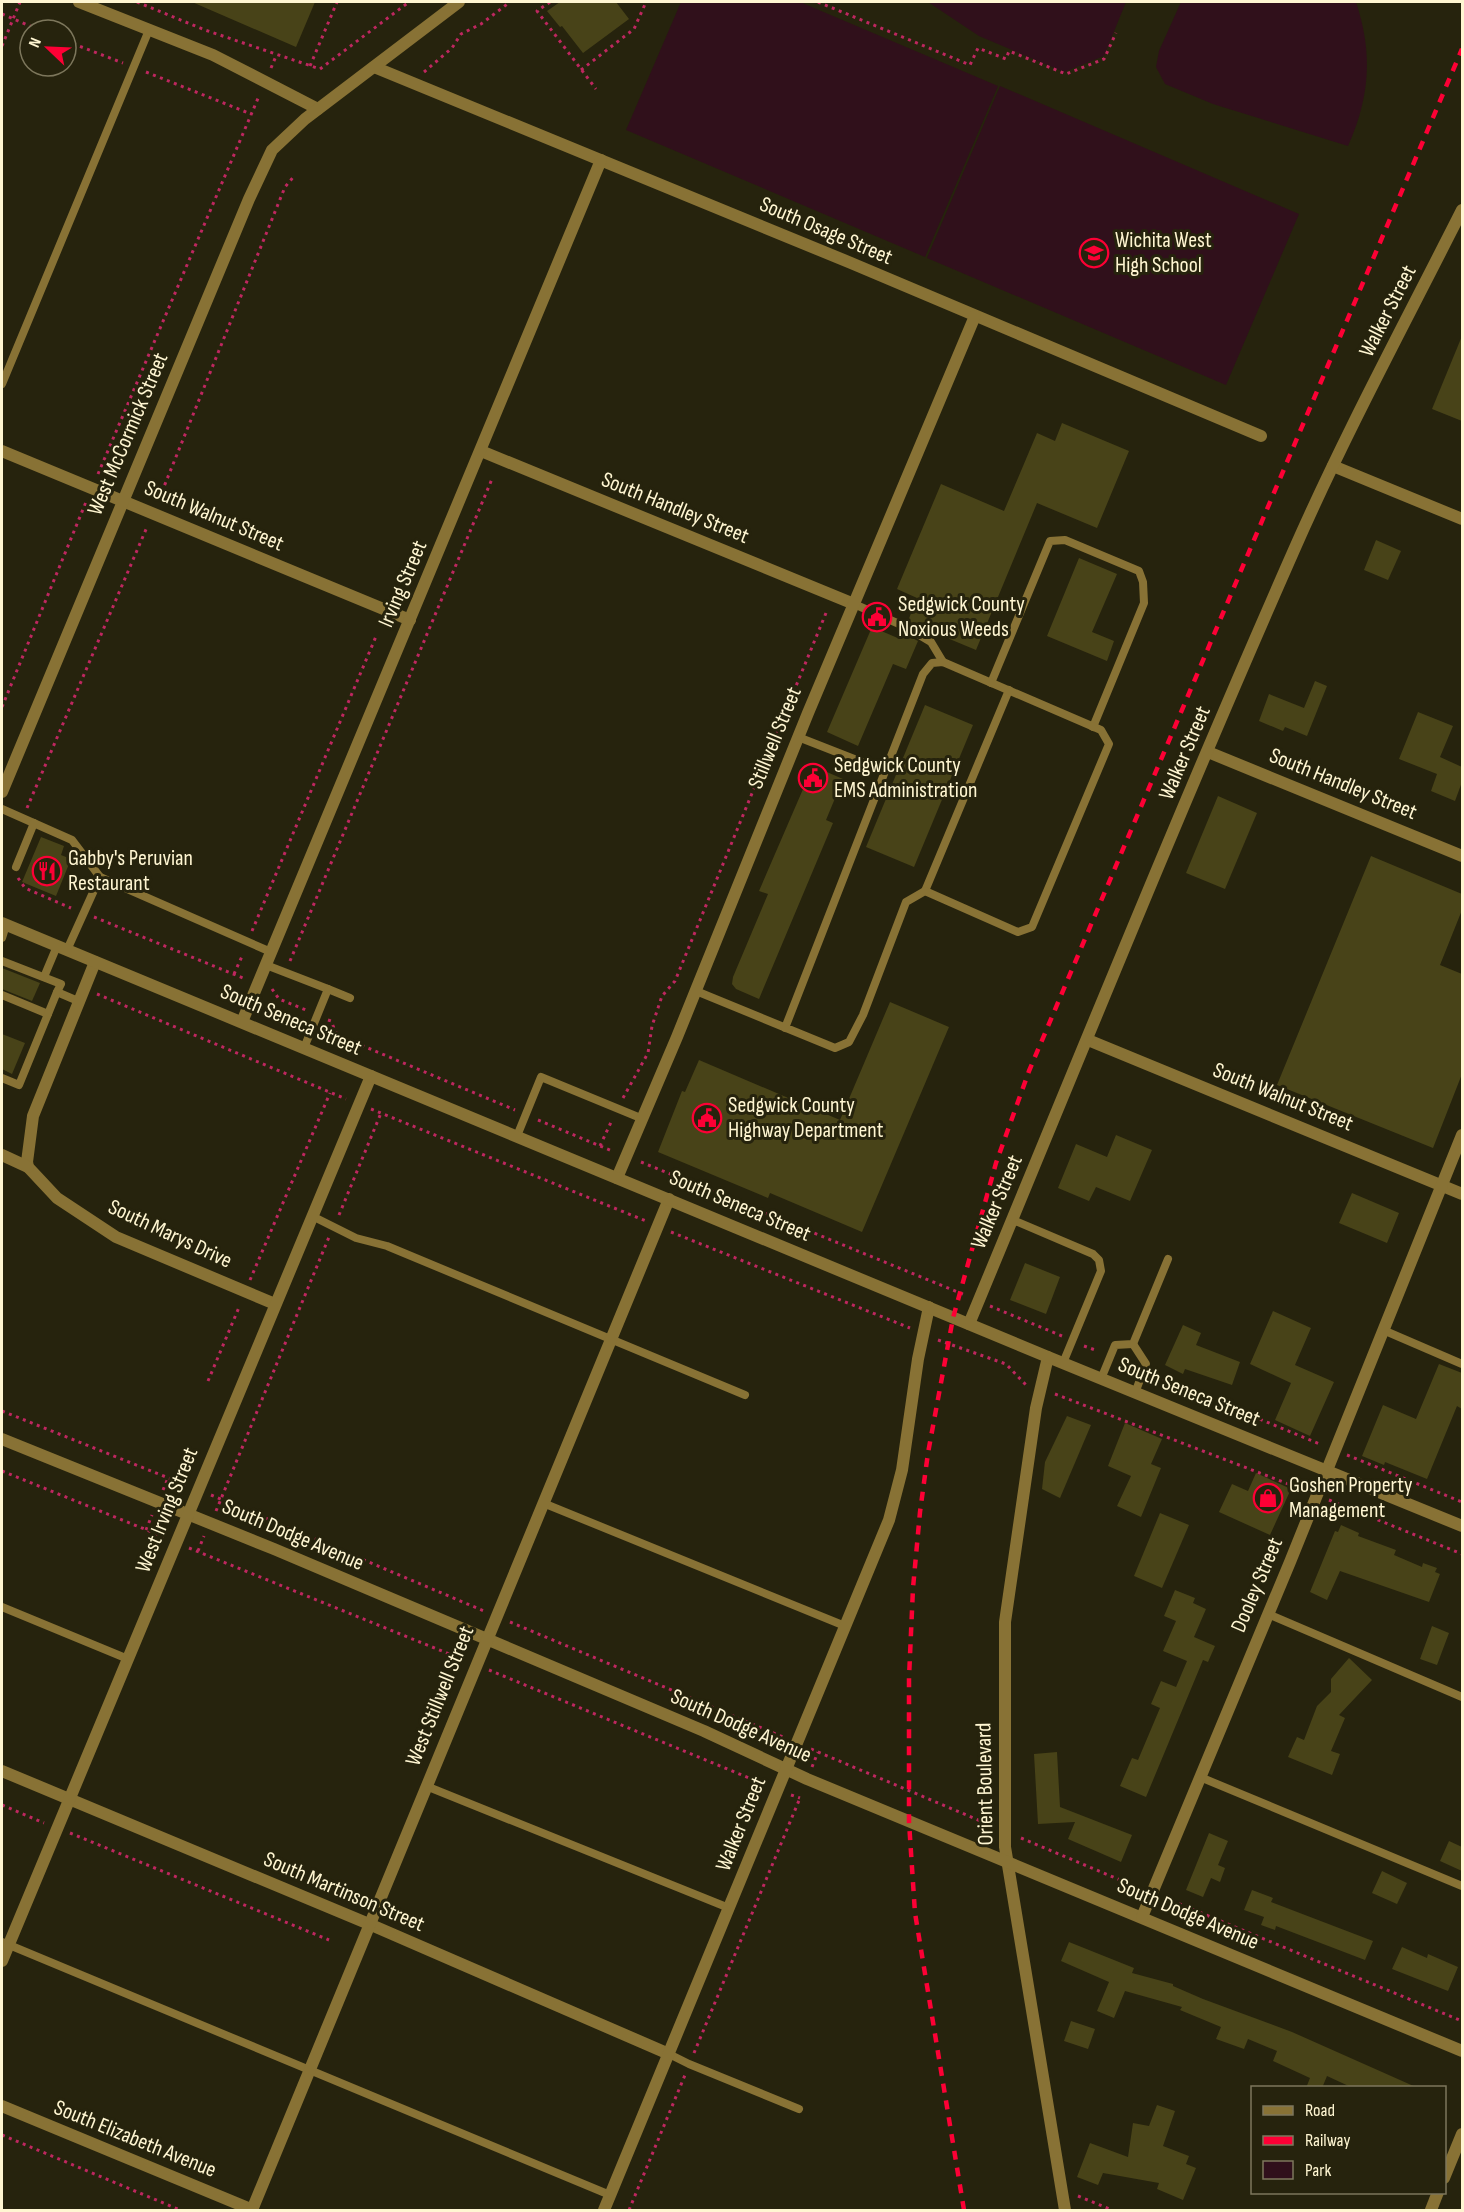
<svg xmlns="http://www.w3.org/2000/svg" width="1464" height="2212" font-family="'Sofia Sans Condensed',sans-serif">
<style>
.green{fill:#30101b}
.building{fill:#484318}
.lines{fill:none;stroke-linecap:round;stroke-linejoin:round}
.path{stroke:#be275f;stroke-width:3;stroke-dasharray:3 4.5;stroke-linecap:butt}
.service{stroke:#887235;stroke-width:8}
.minor{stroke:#887235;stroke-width:12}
.tertiary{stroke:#887235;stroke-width:12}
.rail{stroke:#fd0035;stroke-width:4.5;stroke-dasharray:9 8;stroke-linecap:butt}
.labels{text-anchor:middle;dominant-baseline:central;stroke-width:6;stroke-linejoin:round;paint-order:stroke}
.street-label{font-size:22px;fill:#fff6d2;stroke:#26230d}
.poi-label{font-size:22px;fill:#fff6d2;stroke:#26230d;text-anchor:start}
</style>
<rect width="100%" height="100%" fill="#26230d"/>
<g class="green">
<polygon points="681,2 800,2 998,86 925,257 626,130"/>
<polygon points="928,2 927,2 1126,2 1104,56 1064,72 979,36"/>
<path d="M1181,2H1356C1373,54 1370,96 1348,146L1213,104L1165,84L1156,67L1159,51Z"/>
<polygon points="1000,86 1299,214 1226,385 927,258"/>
</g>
<g class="building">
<polygon points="192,2 315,2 296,47"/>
<polygon points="560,2 616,2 629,19 583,53 562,26 560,27 547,11"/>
<polygon points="1462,336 1462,421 1432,409"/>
<polygon points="1062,423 1129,451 1097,528 1037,503 976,650 923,628 923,630 908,621 917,598 897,589 941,484 1004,511 1037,433 1055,441"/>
<polygon points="1376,540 1401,551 1388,580 1364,570"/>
<polygon points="1079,558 1117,574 1092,632 1114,641 1107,661 1047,636"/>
<polygon points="872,627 900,639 903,633 918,641 906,669 893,664 858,746 827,732"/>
<polygon points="1315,681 1327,686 1307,736 1285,727 1283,731 1259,721 1269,694 1304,708"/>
<polygon points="925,705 973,725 914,867 866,847"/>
<polygon points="1418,712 1453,726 1440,757 1462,767 1462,782 1455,801 1431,791 1437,774 1399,759"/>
<polygon points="813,766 843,779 826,820 833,823 759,999 736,989 732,984 733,977 768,894 759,891"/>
<polygon points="1218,796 1257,813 1225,889 1186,873"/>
<polygon points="41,837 64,846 61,855 71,859 56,896 22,882"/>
<polygon points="1371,856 1462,894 1462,910 1440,965 1462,974 1462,1074 1433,1148 1277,1085"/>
<polygon points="2,968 40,983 32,1001 2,989"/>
<polygon points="890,1002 949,1027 862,1232 770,1193 768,1198 658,1152 682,1091 685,1092 699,1060 840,1120"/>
<polygon points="2,1034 25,1043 12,1074 2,1069"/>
<polygon points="1116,1135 1152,1150 1130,1201 1096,1187 1089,1201 1058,1188 1076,1144 1107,1157"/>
<polygon points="1352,1193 1399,1213 1387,1243 1339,1223"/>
<polygon points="1025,1263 1060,1277 1046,1314 1010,1300"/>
<polygon points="1273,1311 1311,1328 1295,1365 1334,1382 1310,1436 1275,1420 1291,1383 1250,1364"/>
<polygon points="1183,1325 1201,1333 1196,1345 1240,1362 1232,1385 1185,1369 1183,1374 1165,1365"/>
<polygon points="1439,1364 1462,1373 1462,1409 1457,1406 1427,1479 1385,1462 1384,1465 1362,1456 1383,1405 1416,1419"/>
<polygon points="1067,1416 1091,1425 1060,1498 1042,1489 1045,1462"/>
<polygon points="1125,1423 1162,1439 1151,1464 1161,1468 1141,1517 1117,1506 1131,1476 1108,1466"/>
<polygon points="1256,1473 1291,1489 1270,1535 1219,1512 1232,1484 1248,1491"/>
<polygon points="1160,1513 1189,1525 1162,1588 1134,1576"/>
<polygon points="1341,1525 1359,1533 1358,1536 1396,1550 1394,1555 1422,1567 1423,1563 1437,1568 1435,1572 1440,1574 1429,1602 1340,1571 1327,1600 1310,1592 1335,1531 1338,1532"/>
<polygon points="1175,1590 1195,1598 1193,1603 1206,1609 1194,1637 1215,1646 1208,1662 1203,1660 1146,1797 1120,1786 1132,1758 1138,1760 1160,1708 1151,1704 1161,1681 1176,1687 1187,1661 1163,1651 1176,1621 1164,1616"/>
<polygon points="1432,1626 1449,1633 1437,1665 1420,1659"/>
<polygon points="1349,1658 1372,1680 1339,1715 1345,1718 1331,1751 1340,1754 1332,1775 1288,1757 1297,1737 1304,1740 1317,1706 1331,1692 1331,1679"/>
<polygon points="1057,1752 1060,1807 1132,1835 1121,1862 1068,1839 1075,1822 1038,1824 1034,1754"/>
<polygon points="1209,1833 1228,1841 1218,1865 1225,1868 1220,1882 1211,1878 1203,1897 1186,1890"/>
<polygon points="1449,1841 1462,1847 1462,1871 1440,1861"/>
<polygon points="1382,1871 1407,1883 1397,1904 1372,1893"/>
<polygon points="1252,1890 1273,1898 1271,1902 1373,1941 1365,1960 1276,1926 1275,1930 1261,1925 1264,1917 1244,1910"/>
<polygon points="1069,1942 1134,1968 1132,1973 1173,1984 1173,1986 1203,1999 1292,2032 1418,2088 1353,2088 1327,2076 1322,2088 1306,2088 1310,2078 1273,2061 1277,2051 1248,2039 1244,2049 1216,2039 1221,2027 1180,2010 1182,2007 1125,1991 1114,2018 1097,2011 1109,1982 1061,1961"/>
<polygon points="1402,1947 1427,1958 1428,1954 1458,1967 1448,1991 1392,1969"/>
<polygon points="1071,2021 1095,2029 1088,2049 1064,2041"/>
<polygon points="1157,2105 1175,2111 1163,2146 1189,2156 1186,2164 1196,2168 1183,2200 1157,2189 1159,2183 1103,2173 1098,2185 1077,2177 1090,2143 1128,2157 1133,2123 1149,2126"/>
</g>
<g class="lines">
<g class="path">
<polyline points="137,2 205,30 320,69 409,2"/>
<polyline points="550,2 537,11 596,89"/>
<polyline points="818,2 970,65 978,48 1006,59 1009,51 1066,74 1104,59 1116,33"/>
<polyline points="2,14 39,30"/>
<polyline points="66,41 123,63"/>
<polyline points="2,46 20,2"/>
<polyline points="310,66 337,2"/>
<polyline points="271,68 276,56"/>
<polyline points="581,70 634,29 646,2"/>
<polyline points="146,72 251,114"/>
<polyline points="424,72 452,48 461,34 481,24 510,2"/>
<polyline points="98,474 259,96"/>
<polyline points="159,499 285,187 295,175"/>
<polyline points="2,707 86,502"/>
<polyline points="27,808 147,527"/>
<polyline points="18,878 25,888 71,908"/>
<polyline points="94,917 243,978"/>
<polyline points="252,931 377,634"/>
<polyline points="290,961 492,479"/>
<polyline points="234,974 243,954"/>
<polyline points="272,989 279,999 306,1010"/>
<polyline points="97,994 346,1099"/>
<polyline points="328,1020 331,1021 337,1035 515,1110"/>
<polyline points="623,1098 648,1053 652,1026 662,996 675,981 826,613"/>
<polyline points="371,1109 646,1221"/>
<polyline points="538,1120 612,1151"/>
<polyline points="600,1146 612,1120"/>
<polyline points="641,1162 965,1295"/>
<polyline points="339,1215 381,1113"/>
<polyline points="671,1232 910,1328"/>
<polyline points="250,1280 330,1093"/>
<polyline points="990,1306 1062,1336"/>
<polyline points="938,1340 1006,1364 1026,1385"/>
<polyline points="1084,1346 1098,1351"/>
<polyline points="1156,1376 1322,1445"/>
<polyline points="208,1381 240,1305"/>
<polyline points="1055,1394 1304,1490"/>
<polyline points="2,1411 186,1485"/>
<polyline points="1347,1455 1462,1502"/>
<polyline points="2,1471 164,1537"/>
<polyline points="163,1490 168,1478"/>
<polyline points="211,1495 484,1611"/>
<polyline points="1329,1500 1462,1554"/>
<polyline points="216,1511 329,1237"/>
<polyline points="146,1530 152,1515"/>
<polyline points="189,1548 464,1660"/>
<polyline points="198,1551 204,1536"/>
<polyline points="510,1622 783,1737"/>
<polyline points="451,1655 456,1643"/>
<polyline points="489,1670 766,1785"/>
<polyline points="766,1744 771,1732"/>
<polyline points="811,1749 990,1825"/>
<polyline points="812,1767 818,1752"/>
<polyline points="791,1795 800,1798"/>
<polyline points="2,1805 44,1823"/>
<polyline points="70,1833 329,1940"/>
<polyline points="1021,1838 1139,1888"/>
<polyline points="1165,1898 1462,2021"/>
<polyline points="694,2053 800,1798"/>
<polyline points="2,2135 180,2210"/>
<polyline points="1078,2196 1112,2210"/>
<polyline points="629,2210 685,2075"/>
</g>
<g class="service">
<polyline points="2,384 149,30"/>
<polyline points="854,604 906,627 931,642 943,662"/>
<polyline points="991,683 1050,541 1065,540 1139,571 1143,582 1144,603 1093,727"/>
<polyline points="798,737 885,771"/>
<polyline points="2,809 72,840 100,877"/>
<polyline points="16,867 34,823"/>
<polyline points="925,891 1009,690"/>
<polyline points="2,938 6,925"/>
<polyline points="67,950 100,877 271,952"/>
<polyline points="2,961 61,984 57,992"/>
<polyline points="266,965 328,989 304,1048"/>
<polyline points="44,977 57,946"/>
<polyline points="328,989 350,998"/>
<polyline points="696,991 835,1048 849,1042 863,1015 906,902 925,891 1018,932 1032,927 1109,744 1101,730 943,662 932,663 923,674 785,1028"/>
<polyline points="2,995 48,1014"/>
<polyline points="2,1078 19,1085 57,992 78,1001"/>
<polyline points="517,1136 541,1077 643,1119"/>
<polyline points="312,1216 356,1238 387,1246 745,1395"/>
<polyline points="1013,1220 1093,1254 1099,1260 1101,1271 1063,1363"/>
<polyline points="1383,1330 1462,1364"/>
<polyline points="1133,1344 1146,1364 1135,1393"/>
<polyline points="1101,1379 1115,1345 1133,1344 1168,1259"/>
<polyline points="543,1503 845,1626"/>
<polyline points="2,1607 128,1659"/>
<polyline points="1268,1614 1462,1697"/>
<polyline points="1200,1777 1462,1886"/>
<polyline points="426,1786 729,1908"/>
<polyline points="2,1942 610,2195"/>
<polyline points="669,2054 689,2064 799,2109"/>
</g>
<g class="minor">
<polyline points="79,2 213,55 318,109"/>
<polyline points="374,67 851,263 1261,436"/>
<polyline points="2,451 410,620"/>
<polyline points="481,451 854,604"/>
<polyline points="1333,466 1462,519"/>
<polyline points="1208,752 1462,856"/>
<polyline points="95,962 33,1116 27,1162 28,1167 57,1198 116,1237 275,1304"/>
<polyline points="242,1022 601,160"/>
<polyline points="1088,1040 1462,1194"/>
<polyline points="2,1155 28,1167"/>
<polyline points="617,1178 677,1037 808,713 975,316"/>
<path d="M969,1324C1076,1066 1181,806 1294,550C1345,434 1405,323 1462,210"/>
<polyline points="1048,1357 1036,1408 1005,1622 1005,1847 1065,2210"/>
<polyline points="2,1439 274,1549 704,1731 807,1779 1462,2051"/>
<polyline points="2,1771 369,1924 669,2054"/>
<polyline points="1142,1917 1290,1562 1462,1135"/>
<polyline points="2,1961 371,1076"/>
<polyline points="2,2106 253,2210"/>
<polyline points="1444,2178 1462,2134"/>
<polyline points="252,2210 669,1199"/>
<polyline points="604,2210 889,1520 902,1470 918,1359 929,1307"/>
<polyline points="1431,2210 1438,2192"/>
</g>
<g class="tertiary">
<polyline points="2,792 249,199 272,150 305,119 459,2"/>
<polyline points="2,923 1048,1357 1462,1526"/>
</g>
<polyline class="rail" points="964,2210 915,1913 909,1822 909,1678 913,1588 920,1512 928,1453 953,1318 996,1163 1029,1071 1462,49"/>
</g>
<defs>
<g id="school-ring" transform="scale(1.5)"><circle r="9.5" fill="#26230d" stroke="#fd0035" stroke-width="1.5"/><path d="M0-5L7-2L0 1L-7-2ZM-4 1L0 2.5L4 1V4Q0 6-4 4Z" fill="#fd0035"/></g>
<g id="civic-ring" transform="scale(1.5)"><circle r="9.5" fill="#26230d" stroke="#fd0035" stroke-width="1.5"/><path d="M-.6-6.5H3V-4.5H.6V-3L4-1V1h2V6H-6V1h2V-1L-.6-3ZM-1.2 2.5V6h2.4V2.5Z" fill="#fd0035"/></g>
<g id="restaurant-ring" transform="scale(1.5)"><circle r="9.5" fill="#26230d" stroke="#fd0035" stroke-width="1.5"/><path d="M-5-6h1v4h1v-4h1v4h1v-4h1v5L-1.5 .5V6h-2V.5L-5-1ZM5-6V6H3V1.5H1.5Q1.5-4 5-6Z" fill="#fd0035"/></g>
<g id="shop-ring" transform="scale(1.5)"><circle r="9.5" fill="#26230d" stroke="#fd0035" stroke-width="1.5"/><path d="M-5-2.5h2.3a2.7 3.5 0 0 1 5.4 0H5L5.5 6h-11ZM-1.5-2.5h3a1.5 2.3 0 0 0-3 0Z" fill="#fd0035"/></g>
</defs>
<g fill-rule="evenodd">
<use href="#school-ring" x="1094" y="253"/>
<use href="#civic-ring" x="877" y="617"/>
<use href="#civic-ring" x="813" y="778"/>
<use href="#restaurant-ring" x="47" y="871"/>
<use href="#civic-ring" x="707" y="1118"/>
<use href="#shop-ring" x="1268" y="1498"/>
</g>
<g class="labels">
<g class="street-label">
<text transform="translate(826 231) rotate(23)">South Osage Street</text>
<text transform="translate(1388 311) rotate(-63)">Walker Street</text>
<text transform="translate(128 434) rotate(-67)">West McCormick Street</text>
<text transform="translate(675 508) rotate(22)">South Handley Street</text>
<text transform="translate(214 516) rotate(23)">South Walnut Street</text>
<text transform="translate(403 584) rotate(-67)">Irving Street</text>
<text transform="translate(775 738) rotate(-68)">Stillwell Street</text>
<text transform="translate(1185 753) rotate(-67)">Walker Street</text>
<text transform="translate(1343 784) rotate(22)">South Handley Street</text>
<text transform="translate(291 1020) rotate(23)">South Seneca Street</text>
<text transform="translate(1283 1097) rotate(22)">South Walnut Street</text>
<text transform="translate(997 1202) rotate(-67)">Walker Street</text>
<text transform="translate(740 1206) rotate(23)">South Seneca Street</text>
<text transform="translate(170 1234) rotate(25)">South Marys Drive</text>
<text transform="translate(1189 1392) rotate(22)">South Seneca Street</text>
<text transform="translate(167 1510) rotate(-68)">West Irving Street</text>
<text transform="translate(293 1535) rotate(23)">South Dodge Avenue</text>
<text transform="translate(1257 1585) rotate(-67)">Dooley Street</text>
<text transform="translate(440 1696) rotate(-68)">West Stillwell Street</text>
<text transform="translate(741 1726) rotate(24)">South Dodge Avenue</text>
<text transform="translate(985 1784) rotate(-91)">Orient Boulevard</text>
<text transform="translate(741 1824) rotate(-68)">Walker Street</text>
<text transform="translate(344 1892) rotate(23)">South Martinson Street</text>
<text transform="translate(1188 1914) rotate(23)">South Dodge Avenue</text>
<text transform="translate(135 2139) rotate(22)">South Elizabeth Avenue</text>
</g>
<g class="poi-label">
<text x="1115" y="240">Wichita West<tspan x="1115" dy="25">High School</tspan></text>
<text x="898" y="604">Sedgwick County<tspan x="898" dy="25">Noxious Weeds</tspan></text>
<text x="834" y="765">Sedgwick County<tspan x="834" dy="25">EMS Administration</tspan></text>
<text x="68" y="858">Gabby's Peruvian<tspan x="68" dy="25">Restaurant</tspan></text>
<text x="728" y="1105">Sedgwick County<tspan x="728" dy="25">Highway Department</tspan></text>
<text x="1289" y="1485">Goshen Property<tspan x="1289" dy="25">Management</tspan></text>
</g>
</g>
<rect width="1464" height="2212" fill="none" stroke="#fff6d2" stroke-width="6"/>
<rect x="1251" y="2086" width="195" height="108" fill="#26230d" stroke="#7d775c" stroke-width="1.5"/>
<rect x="1263" y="2106" width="30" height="9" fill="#887235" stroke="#7d775c" stroke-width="1.5"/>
<text x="1305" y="2116" font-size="18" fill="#fff6d2">Road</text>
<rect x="1263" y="2136" width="30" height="9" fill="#fd0035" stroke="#7d775c" stroke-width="1.5"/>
<text x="1305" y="2146" font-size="18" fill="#fff6d2">Railway</text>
<rect x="1263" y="2161" width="30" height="18" fill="#30101b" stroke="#7d775c" stroke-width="1.5"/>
<text x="1305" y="2176" font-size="18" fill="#fff6d2">Park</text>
<g transform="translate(48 48) rotate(293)"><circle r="28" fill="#26230d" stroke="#7d775c" stroke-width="1.5"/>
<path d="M0-4.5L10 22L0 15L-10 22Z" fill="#fd0035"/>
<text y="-9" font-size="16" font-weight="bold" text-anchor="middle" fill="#fff6d2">N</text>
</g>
</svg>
